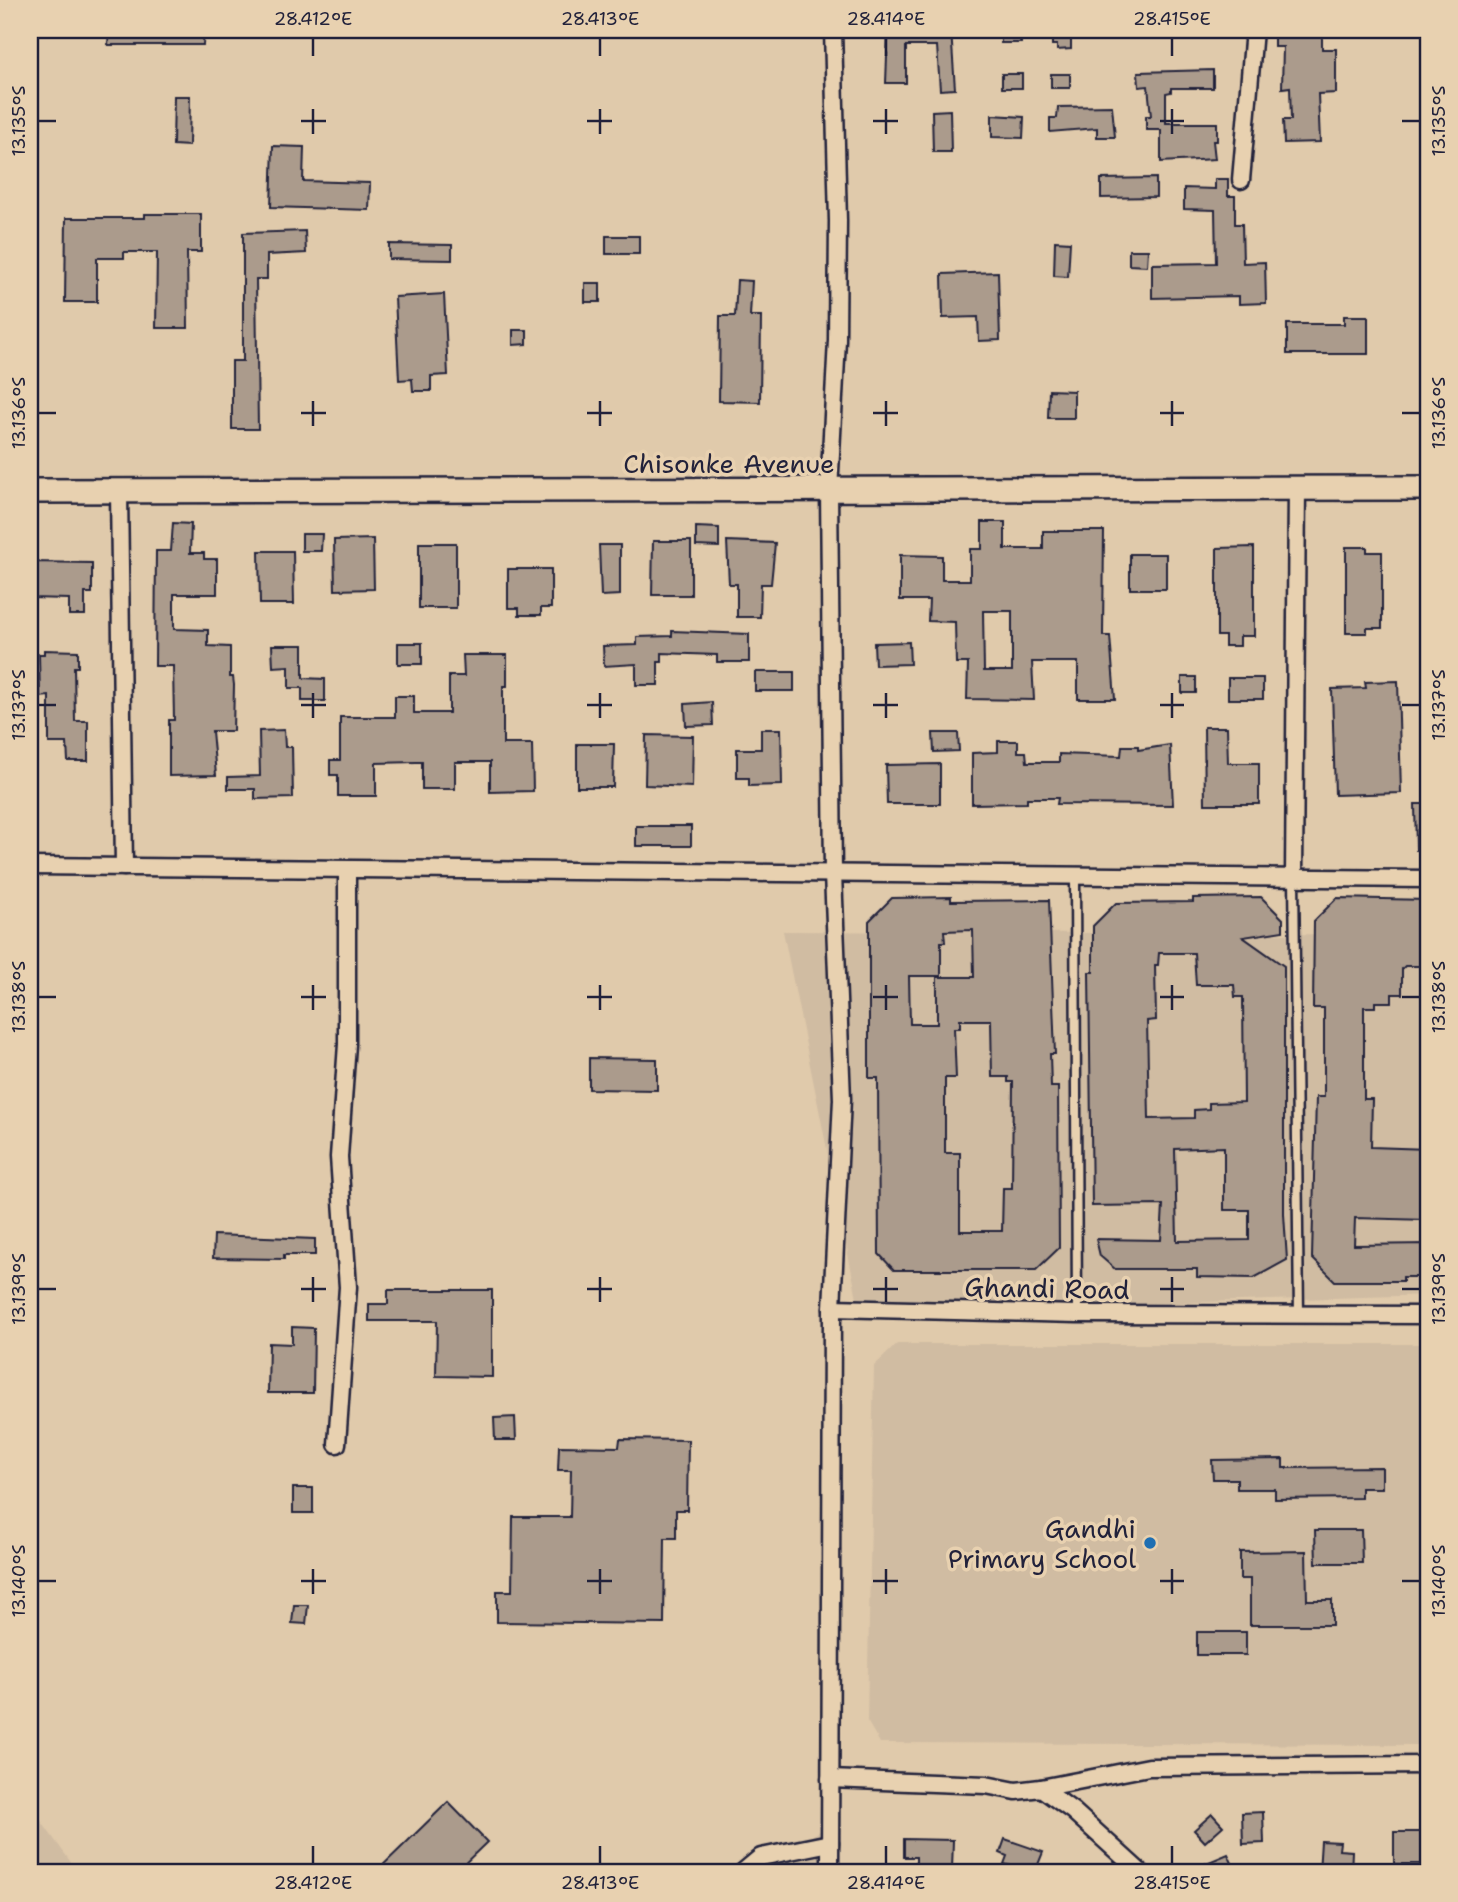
<svg xmlns="http://www.w3.org/2000/svg" width="1458" height="1902" font-family="'Shantell Sans',sans-serif">
<style>
.built{fill:#d0bca2}
.building{fill:#ab9b8c;stroke:#22223b;stroke-width:2;fill-rule:evenodd}
.lines{fill:none;stroke-linecap:round;stroke-linejoin:round}
.lane-casing{stroke:#22223b;stroke-width:13}
.street-casing{stroke:#22223b;stroke-width:21}
.secondary-casing{stroke:#22223b;stroke-width:28}
.lane{stroke:#e8d1b0;stroke-width:8}
.street{stroke:#e8d1b0;stroke-width:16}
.secondary{stroke:#e8d1b0;stroke-width:23}
.ticks{fill:none;stroke:#22223b;stroke-width:2.5}
.poi-dot{fill:#1f6fb2;stroke:#e8d1b0;stroke-width:2.5}
.labels{text-anchor:middle;dominant-baseline:central;stroke-width:7;stroke-linejoin:round;paint-order:stroke}
.street-label{font-size:26px;fill:#22223b;stroke:#e8d1b0}
.poi-label{font-size:26px;fill:#22223b;stroke:#e8d1b0;text-anchor:end}
.neatline{fill:none;stroke:#22223b;stroke-width:2.5}
.ticks-label{font-size:18px;text-anchor:middle;fill:#22223b}
</style>
<rect width="100%" height="100%" fill="#e0caab"/>
<filter id="ink" filterUnits="userSpaceOnUse"><feTurbulence type="fractalNoise" baseFrequency=".0143" numOctaves="2"/><feDisplacementMap in="SourceGraphic" scale="14" xChannelSelector="R" yChannelSelector="G"/><feConvolveMatrix kernelMatrix="1 2 1 2 8 2 1 2 1" color-interpolation-filters="sRGB"/></filter>
<g filter="url(#ink)">
<g class="built">
<polygon points="783,931 1428,935 1428,1295 860,1313"/>
<polygon points="897,1344 1428,1344 1428,1745 880,1743 867,1721 874,1366"/>
<polygon points="33,1810 78,1872 30,1872 30,1813"/>
<polygon points="824,1828 823,1872 758,1872"/>
</g>
<g class="building">
<polygon points="109,30 204,30 203,45 108,45"/>
<polygon points="888,30 951,30 955,89 940,90 937,46 906,46 906,83 886,83"/>
<rect x="1001" y="30" width="20" height="13"/>
<polygon points="1274,30 1322,30 1322,49 1336,49 1336,93 1318,94 1320,142 1284,143 1283,120 1291,120 1290,87 1282,88 1283,47 1274,47"/>
<polygon points="1052,31 1071,31 1071,49 1057,50 1057,45 1052,45"/>
<polygon points="1213,70 1213,88 1171,88 1171,92 1166,93 1166,123 1217,123 1217,141 1213,141 1215,159 1161,162 1161,130 1146,130 1146,116 1151,116 1148,86 1139,87 1138,72"/>
<rect x="1002" y="74" width="20" height="14"/>
<rect x="1051" y="74" width="19" height="14"/>
<polygon points="174,96 190,96 189,146 173,145"/>
<polygon points="1112,106 1115,137 1097,137 1097,128 1050,132 1050,118 1057,118 1058,107"/>
<polygon points="950,110 951,152 933,152 932,111"/>
<polygon points="992,115 1024,117 1023,138 992,137"/>
<polygon points="273,146 304,147 303,181 370,183 369,210 271,207"/>
<polygon points="1156,178 1156,197 1101,198 1101,179"/>
<polygon points="1215,179 1228,179 1228,196 1235,196 1235,224 1242,224 1243,263 1265,262 1266,303 1239,304 1239,296 1152,298 1152,264 1216,263 1215,210 1184,209 1184,188 1215,189"/>
<polygon points="145,214 201,214 201,252 187,252 188,328 156,328 157,252 124,252 124,258 97,258 97,302 65,302 66,218 145,218"/>
<polygon points="305,231 306,253 267,255 267,279 256,279 258,429 232,429 232,361 243,361 243,233"/>
<rect x="606" y="236" width="33" height="18"/>
<polygon points="1055,241 1070,242 1068,277 1054,276"/>
<polygon points="389,244 452,245 452,260 389,259"/>
<polygon points="1129,250 1148,250 1147,266 1129,265"/>
<polygon points="998,272 1000,340 979,341 978,317 943,318 942,274"/>
<polygon points="737,280 752,281 750,316 761,316 760,402 719,401 720,316 735,316"/>
<rect x="585" y="283" width="15" height="19"/>
<polygon points="444,294 448,375 431,376 431,391 413,391 412,379 399,380 395,297"/>
<polygon points="1344,316 1368,316 1368,354 1287,354 1287,324 1344,324"/>
<polygon points="513,330 527,330 527,344 513,345"/>
<polygon points="1049,390 1074,391 1074,418 1048,418"/>
<path d="M982,522H1005V549H1043V531H1104L1103,636H1110L1115,699H1078V662H1032L1034,700L967,699L968,663H956L955,622L928,621L929,600H900V555L942,556V580H970V549H982ZM983,611H1012V671H984Z"/>
<polygon points="173,523 191,524 190,553 204,553 204,559 217,559 217,594 174,594 174,629 208,630 208,646 230,647 230,677 233,677 234,685 233,731 212,731 216,775 169,776 169,720 174,720 173,666 155,666 156,551 171,551"/>
<polygon points="696,527 719,528 719,547 696,546"/>
<polygon points="302,534 322,534 321,551 302,551"/>
<polygon points="373,539 374,589 335,590 334,540"/>
<polygon points="653,541 691,541 691,595 652,595"/>
<polygon points="727,541 775,543 771,584 761,584 760,617 737,617 737,584 729,584"/>
<rect x="419" y="543" width="37" height="65"/>
<polygon points="599,545 620,545 620,595 601,596"/>
<polygon points="1254,547 1254,636 1240,636 1240,646 1225,646 1225,636 1217,636 1217,548"/>
<polygon points="1346,547 1367,547 1367,552 1382,552 1382,628 1367,628 1367,633 1346,633"/>
<polygon points="259,551 293,551 294,604 260,604"/>
<rect x="1130" y="554" width="36" height="35"/>
<polygon points="30,562 92,563 92,593 85,593 85,615 69,615 69,599 30,598"/>
<polygon points="508,569 551,569 551,608 541,608 541,615 519,615 519,608 508,608"/>
<polygon points="672,631 749,634 749,662 717,662 717,655 662,653 662,662 658,662 658,685 636,685 636,664 604,666 603,646 637,645 637,637 672,636"/>
<polygon points="909,642 910,664 875,665 874,643"/>
<rect x="398" y="643" width="24" height="21"/>
<polygon points="272,645 303,645 303,678 325,679 325,701 302,701 302,688 289,688 289,666 273,667"/>
<polygon points="44,650 78,651 78,667 74,667 75,721 88,721 88,761 68,761 67,743 49,743 49,696 40,697 39,654 44,654"/>
<polygon points="463,655 507,655 507,686 503,686 503,744 532,744 533,791 490,792 490,762 455,762 455,789 422,789 422,762 416,762 376,763 376,796 338,796 338,775 330,775 330,760 340,760 340,717 395,717 395,696 414,696 414,713 449,713 449,676 464,676"/>
<rect x="755" y="672" width="39" height="19"/>
<rect x="1182" y="677" width="14" height="16"/>
<rect x="1228" y="678" width="35" height="21"/>
<polygon points="1398,681 1401,793 1335,795 1332,689 1366,688 1365,682"/>
<polygon points="712,702 713,725 686,726 685,704"/>
<polygon points="1204,727 1227,727 1228,763 1259,763 1259,804 1205,804"/>
<polygon points="761,729 781,729 782,785 749,786 749,778 737,778 737,749 761,749"/>
<polygon points="284,730 285,747 292,747 293,798 255,799 255,789 228,789 228,777 260,776 259,731"/>
<polygon points="933,733 958,733 959,751 934,752"/>
<polygon points="646,735 693,736 692,787 645,785"/>
<polygon points="998,741 1018,741 1018,752 1026,752 1027,762 1059,762 1059,754 1121,756 1122,746 1138,746 1138,750 1170,745 1173,805 1057,804 1058,798 1027,798 1027,803 972,804 972,753 998,752"/>
<polygon points="577,744 614,744 613,787 577,787"/>
<polygon points="940,764 940,804 887,804 886,765"/>
<polygon points="1415,804 1428,804 1428,850 1416,850"/>
<rect x="636" y="826" width="55" height="20"/>
<path d="M951,897V901L1049,900L1055,1054H1050L1051,1087H1058L1059,1248L1036,1270H894L879,1254L878,1078H869V921L892,898ZM973,930L974,977H937V1024H910L909,976H941V942H945L944,931ZM960,1020H991L992,1077H1008V1082H1013L1012,1188H1003L1002,1231H960V1153H945V1078H956L954,1028H960Z"/>
<path d="M1261,897L1283,919V931L1243,937L1284,966V1214L1287,1260L1254,1278L1197,1277V1269H1115L1100,1256L1096,1239L1161,1240L1163,1205L1092,1206L1089,972H1093V926L1116,903L1193,902V898ZM1159,953H1194L1196,985H1234L1235,997H1243L1244,1102L1209,1103V1109L1194,1110V1118L1149,1119L1147,1021L1156,1020L1155,965H1158ZM1224,1147V1210H1249V1240L1177,1241L1175,1149Z"/>
<polygon points="1337,898 1428,900 1428,966 1405,966 1402,969 1402,994 1392,994 1392,1002 1375,1002 1375,1007 1364,1007 1364,1099 1372,1099 1371,1147 1428,1149 1428,1220 1355,1218 1354,1245 1428,1244 1428,1277 1403,1277 1403,1281 1335,1281 1312,1258 1316,1097 1324,1097 1324,1008 1313,1008 1314,921"/>
<polygon points="589,1058 657,1059 657,1090 589,1089"/>
<polygon points="214,1235 315,1239 315,1255 284,1255 284,1259 213,1258"/>
<polygon points="388,1290 492,1290 492,1377 436,1376 437,1321 369,1321 369,1304 388,1304"/>
<polygon points="292,1327 314,1328 313,1393 268,1393 269,1343 292,1344"/>
<polygon points="515,1417 516,1440 495,1440 494,1418"/>
<polygon points="620,1439 688,1440 687,1510 676,1510 676,1538 665,1538 664,1624 497,1622 497,1591 512,1591 513,1517 570,1517 571,1470 558,1470 559,1446 619,1447"/>
<polygon points="1283,1459 1283,1468 1382,1467 1382,1488 1361,1488 1361,1498 1275,1499 1275,1489 1237,1489 1237,1479 1213,1479 1212,1460"/>
<rect x="293" y="1488" width="20" height="25"/>
<polygon points="1315,1530 1361,1530 1362,1563 1316,1563"/>
<polygon points="1306,1551 1307,1600 1332,1600 1332,1625 1250,1625 1250,1579 1240,1579 1240,1552"/>
<polygon points="294,1605 308,1605 306,1624 292,1623"/>
<rect x="1197" y="1632" width="49" height="23"/>
<polygon points="448,1802 487,1842 456,1872 376,1872"/>
<polygon points="1263,1812 1264,1843 1243,1844 1242,1813"/>
<polygon points="1212,1814 1223,1826 1205,1842 1194,1830"/>
<rect x="1394" y="1832" width="34" height="32"/>
<polygon points="904,1839 953,1840 952,1870 916,1869 916,1857 904,1857"/>
<polygon points="1005,1839 1043,1852 1035,1872 1004,1864 1007,1856 1000,1853"/>
<polygon points="1321,1841 1340,1842 1339,1850 1352,1851 1351,1872 1319,1872"/>
<polygon points="1228,1854 1236,1872 1185,1872"/>
</g>
<g class="lines">
<g class="lane-casing">
<g id="lane">
<polyline points="1294,877 1299,1315"/>
<polyline points="1075,878 1077,1314"/>
</g>
</g>
<g class="street-casing">
<g id="street">
<polyline points="1241,180 1254,30"/>
<polyline points="119,492 124,867"/>
<polyline points="30,866 1428,879"/>
<polyline points="1294,877 1297,486"/>
<polyline points="832,1308 1077,1314 1428,1315"/>
<polyline points="337,1444 348,1287 339,1157 347,1044 347,869"/>
<polyline points="830,1779 986,1785 1016,1791 1041,1788 1073,1811 1140,1872"/>
<polyline points="1041,1788 1149,1767 1428,1765"/>
<polyline points="743,1872 761,1857 830,1843"/>
<polyline points="830,1872 832,1308 842,1099 833,874 829,491 837,340 838,221 833,30"/>
</g>
</g>
<g class="secondary-casing">
<polyline id="secondary" points="30,491 1428,488"/>
</g>
<use href="#lane" class="lane"/>
<use href="#street" class="street"/>
<use href="#secondary" class="secondary"/>
</g>
</g>
<path class="ticks" d="M313,38V56M600,38V56M886,38V56M1172,38V56M313,109V134M600,109V134M886,109V134M1172,109V134M38,121H56M301,121H326M587,121H612M873,121H898M1160,121H1184M1402,121H1420M313,401V426M600,401V426M886,401V426M1172,401V426M38,413H56M301,413H326M587,413H612M873,413H898M1160,413H1184M1402,413H1420M313,693V718M600,693V718M886,693V718M1172,693V718M38,705H56M301,705H326M587,705H612M873,705H898M1160,705H1184M1402,705H1420M313,985V1010M600,985V1010M886,985V1010M1172,985V1010M38,997H56M301,997H326M587,997H612M873,997H898M1160,997H1184M1402,997H1420M313,1277V1302M600,1277V1302M886,1277V1302M1172,1277V1302M38,1289H56M301,1289H326M587,1289H612M873,1289H898M1160,1289H1184M1402,1289H1420M313,1569V1594M600,1569V1594M886,1569V1594M1172,1569V1594M38,1581H56M301,1581H326M587,1581H612M873,1581H898M1160,1581H1184M1402,1581H1420M313,1846V1864M600,1846V1864M886,1846V1864M1172,1846V1864"/>
<circle class="poi-dot" cx="1150" cy="1543" r="7"/>
<g class="labels">
<g class="street-label">
<text x="729" y="463">Chisonke Avenue</text>
<text transform="translate(1047 1288) rotate(1)">Ghandi Road</text>
</g>
<g class="poi-label">
<text x="1136" y="1528">Gandhi<tspan x="1136" dy="30">Primary School</tspan></text>
</g>
</g>
<rect width="1458" height="1902" fill="none" stroke="#e8d1b0" stroke-width="77"/>
<rect x="38" y="38" width="1382" height="1826" class="neatline"/>
<g class="ticks-label">
<text x="313" y="25">28.412°E</text>
<text x="600" y="25">28.413°E</text>
<text x="886" y="25">28.414°E</text>
<text x="1172" y="25">28.415°E</text>
<text transform="translate(19 121) rotate(-90)" y="6">13.135°S</text>
<text transform="translate(1439 121) rotate(-90)" y="6">13.135°S</text>
<text transform="translate(19 413) rotate(-90)" y="6">13.136°S</text>
<text transform="translate(1439 413) rotate(-90)" y="6">13.136°S</text>
<text transform="translate(19 705) rotate(-90)" y="6">13.137°S</text>
<text transform="translate(1439 705) rotate(-90)" y="6">13.137°S</text>
<text transform="translate(19 997) rotate(-90)" y="6">13.138°S</text>
<text transform="translate(1439 997) rotate(-90)" y="6">13.138°S</text>
<text transform="translate(19 1289) rotate(-90)" y="6">13.139°S</text>
<text transform="translate(1439 1289) rotate(-90)" y="6">13.139°S</text>
<text transform="translate(19 1581) rotate(-90)" y="6">13.140°S</text>
<text transform="translate(1439 1581) rotate(-90)" y="6">13.140°S</text>
<text x="313" y="1889">28.412°E</text>
<text x="600" y="1889">28.413°E</text>
<text x="886" y="1889">28.414°E</text>
<text x="1172" y="1889">28.415°E</text>
</g>
</svg>
